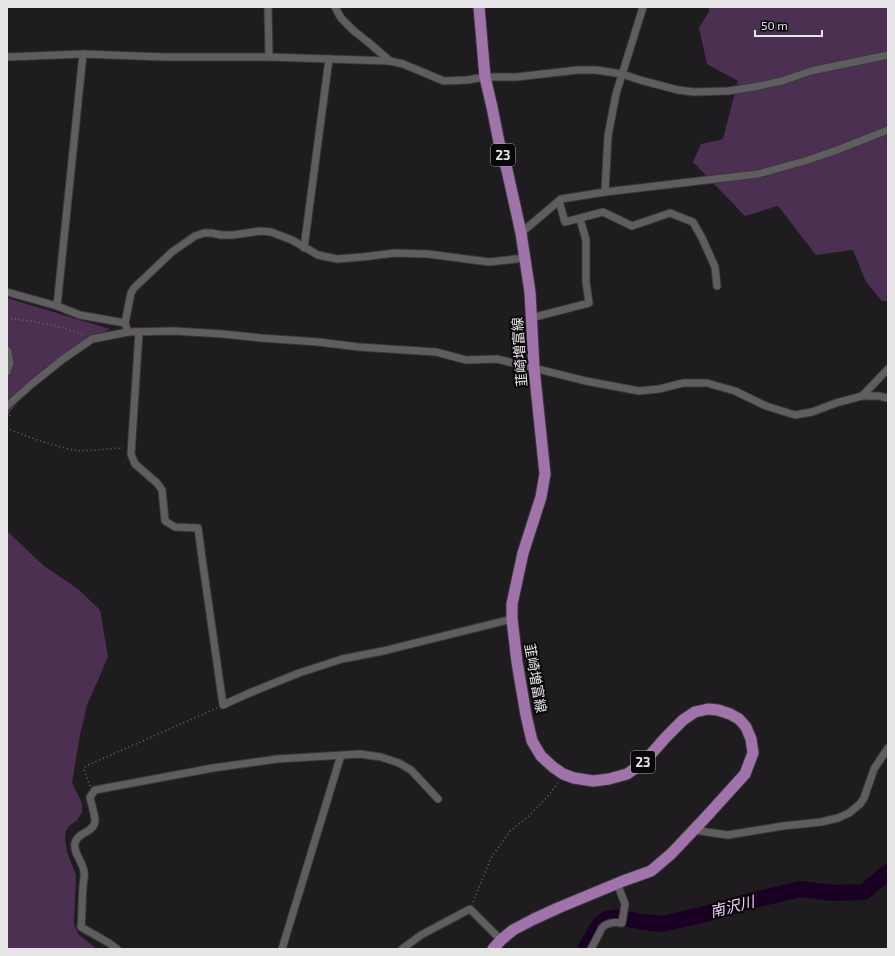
<svg xmlns="http://www.w3.org/2000/svg" width="895" height="956" font-family="'Exo 2','Noto Sans JP',sans-serif">
<style>
.green{fill:#4c3052}
.lines{fill:none;stroke-linecap:round;stroke-linejoin:round}
.river{stroke:#1a0022;stroke-width:16}
.minor-casing{stroke:#3a383a;stroke-width:9}
.primary-casing{stroke:#3a383a;stroke-width:13}
.path{stroke:#6d6a6d;stroke-width:1.5;stroke-dasharray:1 3;stroke-linecap:butt}
.minor{stroke:#605d61;stroke-width:7}
.primary{stroke:#a073ab;stroke-width:11}
.labels{text-anchor:middle;dominant-baseline:central;stroke-width:4;stroke-linejoin:round;paint-order:stroke}
.shield{fill:#080708;stroke:#a4a2a4;stroke-width:1}
.shield-label{font-size:13px;font-weight:bold;fill:#e7e5e7}
.street-label{font-size:14px;fill:#e7e5e7;stroke:#080708}
.water-label{font-size:15px;font-style:italic;fill:#f4d1fd;stroke:#080708}
</style>
<rect width="100%" height="100%" fill="#1f1c1f"/>
<g class="green">
<polygon points="709,7 888,7 888,301 882,301 866,282 853,250 816,255 778,206 745,216 693,162 701,144 723,139 738,81 707,64 699,28 709,11"/>
<polygon points="7,298 110,329 43,369 7,416"/>
<polygon points="7,531 44,566 78,589 100,610 108,657 87,705 80,735 72,782 82,804 82,813 77,820 69,826 66,831 65,839 67,852 76,875 74,924 79,935 97,949 7,949"/>
</g>
<g class="lines">
<polyline class="river" points="585,949 599,925 607,919 617,917 643,922 662,924 705,914 750,901 801,889 832,893 864,892 888,872"/>
<g class="minor-casing">
<g id="minor">
<polyline points="268,7 269,57"/>
<polyline points="335,7 341,18 354,31 368,42 390,61"/>
<polyline points="83,54 57,306 80,315 125,323 128,332 174,331 223,334 261,338 318,342 359,347 436,352 466,360 497,359 586,381 639,391 659,389 683,383 707,383 735,391 766,406 795,415 812,412 836,403 862,396 878,396 888,398"/>
<polyline points="7,57 83,54 164,57 269,57 390,61 403,64 444,81 467,80 485,77 516,77 578,70 596,70 622,74 640,80 678,90 694,92 728,91 754,87 782,81 811,71 888,55"/>
<polyline points="605,192 608,136 616,94 643,7"/>
<polyline points="559,201 565,222 603,212 632,226 670,213 693,222 702,238 715,267 717,286"/>
<polyline points="521,233 561,199 605,192 758,174 805,161 837,150 888,130"/>
<polyline points="304,248 329,59"/>
<polyline points="7,292 57,306"/>
<polyline points="531,318 589,303 586,282 586,240 580,219"/>
<polyline points="125,323 131,293 134,288 172,252 195,236 204,233 212,233 221,235 233,235 260,231 271,232 292,240 318,255 337,259 362,257 395,253 428,254 489,262 525,258"/>
<polyline points="139,332 131,454 135,464 157,483 162,490 165,521 175,527 198,528 203,565 223,705 247,694 299,673 342,659 383,651 512,619"/>
<polyline points="7,350 8,351 10,363 7,372"/>
<polyline points="862,396 888,369"/>
<polyline points="7,406 33,383 63,359 92,339 128,332"/>
<polyline points="693,830 728,835 783,826 821,822 838,818 849,813 860,804 864,798 874,769 888,748"/>
<path d="M117,949L109,943L81,927C82,914 82,900 83,887C83,882 85,877 84,872C83,861 73,854 75,843C77,832 94,833 95,821C95,814 91,804 90,797L95,790L213,768L277,759L360,754L381,757L399,763L411,770L438,799"/>
<polyline points="282,949 341,755"/>
<polyline points="402,949 421,935 470,909 501,940"/>
<path d="M591,949L602,928C607,922 615,922 622,923L625,904L617,883"/>
</g>
</g>
<g class="primary-casing">
<polyline id="primary" points="479,7 485,77 492,107 499,142 507,170 521,233 530,292 534,368 545,474 541,497 523,553 512,604 512,619 517,662 526,715 532,741 541,756 553,767 563,774 574,778 593,781 609,779 627,774 643,763 667,736 683,720 695,712 708,709 718,710 730,714 739,719 746,727 751,739 753,753 745,774 706,817 671,854 651,871 623,881 558,908 534,919 513,930 501,940 493,949"/>
</g>
<g class="path">
<path d="M7,318C33,321 59,325 83,335"/>
<polyline points="7,419 11,414"/>
<polyline points="7,427 11,430 37,440 68,449 81,451 123,448"/>
<polyline points="90,786 84,770 86,766 217,708"/>
<polyline points="473,902 491,858 510,831 528,817 547,797 558,783"/>
</g>
<use href="#minor" class="minor"/>
<use href="#primary" class="primary"/>
</g>
<g class="labels">
<g class="shield">
<rect x="491" y="144" width="24" height="22" rx="3"/>
<rect x="631" y="751" width="24" height="22" rx="3"/>
</g>
<g class="shield-label">
<text x="503" y="155">23</text>
<text x="643" y="762">23</text>
</g>
<g class="street-label">
<text transform="translate(519 352) rotate(-94)">韮崎増富線</text>
<text transform="translate(536 678) rotate(80)">韮崎増富線</text>
</g>
<g class="water-label">
<text transform="translate(732 906) rotate(-14)">南沢川</text>
</g>
</g>
<rect width="895" height="956" fill="none" stroke="#e7e5e7" stroke-width="16"/>
<path d="M755 30v6h67v-6" fill="none" stroke="#e7e5e7" stroke-width="2"/>
<text x="761" y="30" font-size="12" fill="#e7e5e7" stroke="#080708" stroke-width="3" paint-order="stroke">50 m</text>
</svg>
